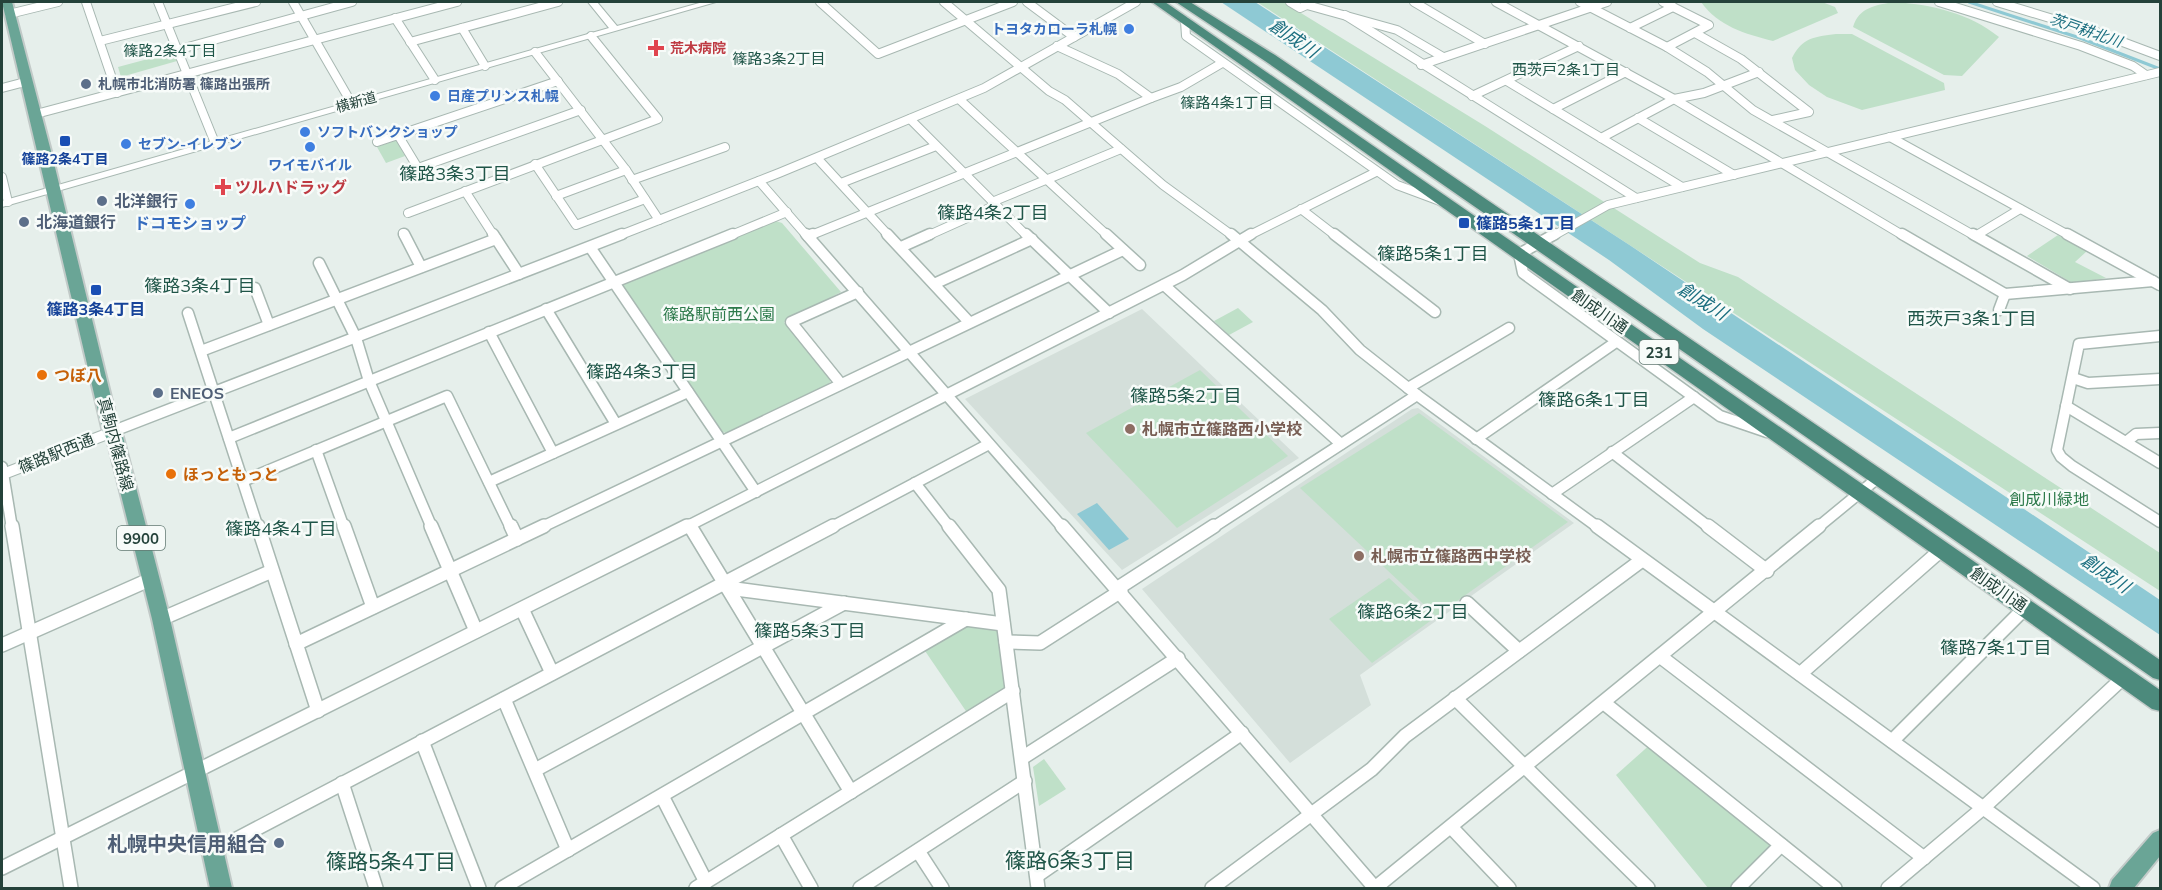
<svg xmlns="http://www.w3.org/2000/svg" width="2162" height="890" font-family="Mulish,'Noto Sans JP',sans-serif">
<style>
.built{fill:#d4dfda}
.green{fill:#bfe0c8}
.water{fill:#8ec9d4}
.lines{fill:none;stroke-linecap:round;stroke-linejoin:round}
.stream{stroke:#8ec9d4;stroke-width:3}
.minor-far2-casing{stroke:#a8b8b2;stroke-width:10}
.minor-far1-casing{stroke:#a8b8b2;stroke-width:13}
.minor-casing{stroke:#a8b8b2;stroke-width:16}
.tertiary-casing{stroke:#a8b8b2;stroke-width:2}
.primary-casing{stroke:#c2cac8;stroke-width:4}
.trunk-casing{stroke:#c2cac8;stroke-width:3}
.minor-far2{stroke:#fff;stroke-width:8}
.minor-far1{stroke:#fff;stroke-width:10}
.minor{stroke:#fff;stroke-width:13}
.tertiary{fill:#fff;fill-rule:evenodd}
.primary{fill:#6aa596;fill-rule:evenodd}
.trunk{fill:#4c8a7c;fill-rule:evenodd}
.shop-dot{fill:#3f7fe0;stroke:#f7fbf9;stroke-width:2}
.health-dot{fill:#e0444e;stroke:#f7fbf9;stroke-width:2}
.service-dot{fill:#5c6f8a;stroke:#f7fbf9;stroke-width:2}
.transit-dot{fill:#1a4fb4;stroke:#f7fbf9;stroke-width:2}
.food-dot{fill:#e8710a;stroke:#f7fbf9;stroke-width:2}
.education-dot{fill:#8d6e63;stroke:#f7fbf9;stroke-width:2}
.labels{text-anchor:middle;dominant-baseline:central;stroke-width:5;stroke-linejoin:round;paint-order:stroke}
.far-shop-label{font-size:14px;font-weight:bold;fill:#366cbe;stroke:#f7fbf9;text-anchor:start}
.far-health-label{font-size:14px;font-weight:bold;fill:#be3a42;stroke:#f7fbf9;text-anchor:start}
.far-service-label{font-size:14px;font-weight:bold;fill:#4e5e75;stroke:#f7fbf9;text-anchor:start}
.far-street-label{font-size:14px;fill:#24423a;stroke:#f7fbf9}
.far-transit-label{font-size:14px;font-weight:bold;fill:#164399;stroke:#f7fbf9}
.far-water-label{font-size:15px;font-style:italic;fill:#1c6f80;stroke:#f7fbf9}
.far-neighbourhood-label{font-size:15px;fill:#1f5548;stroke:#f7fbf9}
.shield{fill:#f7fbf9;stroke:#637a73;stroke-width:1.5}
.shield-label{font-size:15px;font-weight:bold;fill:#24423a}
.health-label{font-size:16px;font-weight:bold;fill:#be3a42;stroke:#f7fbf9;text-anchor:start}
.service-label{font-size:16px;font-weight:bold;fill:#4e5e75;stroke:#f7fbf9;text-anchor:start}
.shop-label{font-size:16px;font-weight:bold;fill:#366cbe;stroke:#f7fbf9}
.transit-label{font-size:16px;font-weight:bold;fill:#164399;stroke:#f7fbf9;text-anchor:start}
.street-label{font-size:16px;fill:#24423a;stroke:#f7fbf9}
.park-label{font-size:16px;fill:#2d7a4b;stroke:#f7fbf9}
.food-label{font-size:16px;font-weight:bold;fill:#c56008;stroke:#f7fbf9;text-anchor:start}
.education-label{font-size:16px;font-weight:bold;fill:#785e54;stroke:#f7fbf9;text-anchor:start}
.water-label{font-size:18px;font-style:italic;fill:#1c6f80;stroke:#f7fbf9}
.neighbourhood-label{font-size:18px;fill:#1f5548;stroke:#f7fbf9}
.near-service-label{font-size:20px;font-weight:bold;fill:#4e5e75;stroke:#f7fbf9;text-anchor:end}
.near-neighbourhood-label{font-size:21px;fill:#1f5548;stroke:#f7fbf9}
</style>
<rect width="100%" height="100%" fill="#e6efeb"/>
<g class="built">
<polygon points="1142,309 1299,458 1122,570 965,399"/>
<polygon points="1418,408 1574,523 1360,675 1371,705 1290,763 1142,589 1412,409"/>
</g>
<g class="green">
<polygon points="1257,2 1283,2 1485,126 1700,263 1738,277 2160,553 2160,591"/>
<path d="M1701,2H1822L1835,7L1838,13L1773,41C1745,34 1718,26 1701,2Z"/>
<path d="M1895,2C1933,5 1969,13 1999,37L1962,76L1944,75L1853,27C1859,7 1876,5 1895,2Z"/>
<path d="M1836,34H1852L1944,83L1945,90L1862,110L1827,97L1809,85L1795,70L1792,58C1803,37 1814,37 1836,34Z"/>
<polygon points="174,52 177,61 121,77 118,67"/>
<polygon points="396,140 405,156 386,163 377,147"/>
<polygon points="776,221 782,223 841,292 784,322 831,380 829,384 727,433 722,432 623,286 624,283"/>
<polygon points="2058,235 2087,251 2075,262 2106,278 2074,284 2027,256"/>
<polygon points="1238,308 1253,322 1229,335 1214,321"/>
<polygon points="1200,370 1288,456 1177,528 1086,433"/>
<polygon points="1419,413 1568,522 1436,616 1300,488"/>
<polygon points="1389,578 1433,619 1372,663 1329,619"/>
<polygon points="966,619 1003,624 1013,691 970,717 921,645"/>
<polygon points="1653,742 1781,845 1738,888 1708,888 1616,775"/>
<polygon points="1044,759 1066,789 1039,806 1033,767"/>
</g>
<g class="water">
<polygon points="1221,2 1255,2 1631,246 2160,600 2160,635 1703,329 1609,260"/>
<polygon points="1097,503 1129,539 1109,550 1077,514"/>
</g>
<g class="lines">
<polyline class="stream" points="1969,2 2080,38 2160,69"/>
<g class="minor-far2-casing">
<g id="minor-far2">
<polyline points="86,2 117,93"/>
<polyline points="158,2 215,143"/>
<polyline points="293,2 352,104"/>
<polyline points="820,2 878,54 1013,2"/>
<polyline points="944,2 1049,91 1065,100 1163,185 1233,236"/>
<polyline points="1027,2 1074,37"/>
<polyline points="1290,2 1300,8 1311,3"/>
<polyline points="1414,2 1485,44"/>
<polyline points="1496,2 1674,99 1904,236"/>
<polyline points="1580,2 1667,47 1709,25 1663,2"/>
<polyline points="1939,2 2081,46 2133,66 2146,75"/>
<polyline points="1997,2 2096,32 2160,56"/>
<polyline points="1307,5 1397,30 1443,57"/>
<polyline points="9,14 58,2"/>
<polyline points="1345,15 1636,198"/>
<polyline points="395,18 435,80"/>
<polyline points="1185,21 1186,36 1397,185 1440,201"/>
<polyline points="462,28 485,66"/>
<polyline points="1630,28 1673,7"/>
<polyline points="1695,33 1741,59 1809,112 1773,120"/>
<polyline points="100,41 256,2"/>
<polyline points="410,42 558,2"/>
<polyline points="1667,47 1707,72 1753,110 1975,236"/>
<polyline points="177,50 352,2"/>
<polyline points="535,52 626,170 659,220"/>
<polyline points="1421,65 1607,2"/>
<polyline points="1507,81 1682,187"/>
<polyline points="2,88 25,82"/>
<polyline points="1472,96 1579,46"/>
<polyline points="1151,98 1181,87 1222,63"/>
<polyline points="959,99 1108,236"/>
<polyline points="1553,109 1626,72"/>
<polyline points="36,114 457,2"/>
<polyline points="1638,118 1734,175"/>
<polyline points="910,119 1027,236"/>
<polyline points="398,135 418,168 581,110"/>
<polyline points="1890,137 2070,236"/>
<polyline points="1601,138 1674,99 1704,93 1759,72"/>
<polyline points="377,142 558,81"/>
<polyline points="817,158 889,236"/>
<polyline points="535,164 576,225 645,199"/>
<polyline points="2,177 8,202"/>
<polyline points="632,180 725,147"/>
<polyline points="759,181 807,236"/>
<polyline points="841,183 936,146"/>
<polyline points="465,191 494,236"/>
<polyline points="556,196 626,170"/>
<polyline points="992,202 1121,149"/>
<polyline points="1301,209 1336,236"/>
<polyline points="408,213 658,119 591,36"/>
<polyline points="403,233 404,236"/>
<polyline points="1977,235 2020,209"/>
<polyline points="618,236 779,173 984,88 1136,2"/>
<polyline points="729,236 787,212"/>
<polyline points="809,236 1151,98 1118,74 1057,46"/>
<polyline points="927,236 996,205"/>
<polyline points="1248,236 1376,172"/>
<polyline points="1553,236 1608,205 2160,72"/>
</g>
</g>
<g class="minor-far1-casing">
<g id="minor-far1">
<polyline points="404,234 421,267"/>
<polyline points="493,234 519,274"/>
<polyline points="806,234 1063,528"/>
<polyline points="887,234 969,322"/>
<polyline points="1026,234 1109,313"/>
<polyline points="1106,234 1140,265"/>
<polyline points="1231,234 1322,310 1360,350 1417,395 1599,528"/>
<polyline points="1334,234 1435,312"/>
<polyline points="1555,234 1519,254 1523,273 1720,416 1767,432"/>
<polyline points="1902,234 2005,294 2153,281"/>
<polyline points="1973,234 2070,289"/>
<polyline points="2067,234 2160,285"/>
<polyline points="808,236 813,234"/>
<polyline points="590,247 756,492"/>
<polyline points="901,247 930,234"/>
<polyline points="319,263 356,338 369,381 432,528"/>
<polyline points="934,284 1032,239"/>
<polyline points="1164,285 1341,444"/>
<polyline points="255,288 269,325"/>
<polyline points="546,309 616,424"/>
<polyline points="1999,310 2005,294"/>
<polyline points="188,313 258,528"/>
<polyline points="489,332 553,453"/>
<polyline points="2160,336 2079,344 2057,450 2061,457 2072,466 2160,522"/>
<polyline points="201,351 496,239"/>
<polyline points="2073,378 2088,383 2160,379"/>
<polyline points="841,384 791,322 858,292"/>
<polyline points="1408,388 1509,328"/>
<polyline points="2066,406 2160,463"/>
<polyline points="111,432 622,234"/>
<polyline points="229,438 733,234"/>
<polyline points="1476,439 1616,342"/>
<polyline points="2126,442 2136,434 2160,433"/>
<polyline points="316,450 344,528"/>
<polyline points="1612,452 1710,528"/>
<polyline points="2,467 12,528"/>
<polyline points="243,481 447,396 511,528"/>
<polyline points="489,482 688,392"/>
<polyline points="915,483 950,528"/>
<polyline points="1552,494 1694,397"/>
<polyline points="689,525 691,528"/>
<polyline points="540,528 1123,250"/>
<polyline points="684,528 1183,275 1251,234"/>
<polyline points="830,528 989,444"/>
<polyline points="1212,528 1417,395"/>
<polyline points="1817,528 1879,477"/>
</g>
</g>
<g class="minor-casing">
<g id="minor">
<polyline points="12,526 71,888"/>
<polyline points="258,526 318,711"/>
<polyline points="344,526 373,607"/>
<polyline points="431,526 476,631"/>
<polyline points="511,526 517,539"/>
<polyline points="690,526 851,792"/>
<polyline points="949,526 999,590 1038,888"/>
<polyline points="1062,526 1375,888"/>
<polyline points="1597,526 2093,888"/>
<polyline points="1708,526 1767,571"/>
<polyline points="728,588 1003,624"/>
<polyline points="1118,588 1214,526"/>
<polyline points="1467,603 1519,651"/>
<polyline points="522,609 552,673"/>
<polyline points="161,619 272,571"/>
<polyline points="1006,642 1040,643 1121,591"/>
<polyline points="296,644 544,526"/>
<polyline points="2,645 151,579"/>
<polyline points="1661,657 1924,858"/>
<polyline points="1800,674 1941,550"/>
<polyline points="1455,698 1648,888"/>
<polyline points="504,699 568,850"/>
<polyline points="1604,703 1835,888"/>
<polyline points="422,741 479,888"/>
<polyline points="1892,741 2025,608"/>
<polyline points="1022,758 1178,658"/>
<polyline points="535,770 844,603"/>
<polyline points="342,783 376,888"/>
<polyline points="662,796 706,882"/>
<polyline points="1451,827 1509,888"/>
<polyline points="781,835 811,888"/>
<polyline points="918,851 942,888"/>
<polyline points="212,852 833,526"/>
<polyline points="2,868 687,526"/>
<polyline points="1038,875 1242,733"/>
<polyline points="502,888 966,619"/>
<polyline points="696,888 1013,691"/>
<polyline points="860,888 1025,781"/>
<polyline points="1212,888 1372,769 1405,736 1642,560"/>
<polyline points="1375,888 1819,526"/>
<polyline points="1738,888 1781,845"/>
<polyline points="1888,888 1983,808 2124,677"/>
</g>
</g>
<g class="tertiary-casing">
<g id="tertiary">
<polygon points="588,2 597,2 617,26 703,2 716,2 2,207 2,201 609,28"/>
<polygon points="111,427 118,432 116,436 2,480 2,469"/>
</g>
</g>
<g class="primary-casing">
<g id="primary">
<polygon points="2,2 12,2 52,155 119,430 123,437 170,619 232,888 210,888 152,619 107,439 103,432"/>
<polygon points="2160,830 2160,856 2134,888 2109,888 2112,880 2153,833"/>
</g>
</g>
<g class="trunk-casing">
<g id="trunk">
<polygon points="1152,2 1165,2 2160,690 2160,711 2152,709"/>
<polygon points="1176,2 1190,2 1275,55 2160,660 2160,680 2153,678 1265,61"/>
</g>
</g>
<use href="#minor-far2" class="minor-far2"/>
<use href="#minor-far1" class="minor-far1"/>
<use href="#minor" class="minor"/>
<use href="#tertiary" class="tertiary"/>
<use href="#primary" class="primary"/>
<use href="#trunk" class="trunk"/>
</g>
<g class="shop-dot">
<circle cx="1129" cy="29" r="6"/>
<circle cx="435" cy="96" r="6"/>
<circle cx="305" cy="132" r="6"/>
<circle cx="126" cy="144" r="6"/>
<circle cx="310" cy="147" r="6"/>
<circle cx="190" cy="204" r="6"/>
</g>
<g class="health-dot">
<path d="M653 39h6v6h6v6h-6v6h-6v-6h-6v-6h6z"/>
<path d="M220 178h6v6h6v6h-6v6h-6v-6h-6v-6h6z"/>
</g>
<g class="service-dot">
<circle cx="86" cy="84" r="6"/>
<circle cx="102" cy="201" r="6"/>
<circle cx="24" cy="222" r="6"/>
<circle cx="158" cy="393" r="6"/>
<circle cx="279" cy="843" r="6"/>
</g>
<g class="transit-dot">
<rect x="59" y="135" width="12" height="12" rx="3"/>
<rect x="1458" y="217" width="12" height="12" rx="3"/>
<rect x="90" y="284" width="12" height="12" rx="3"/>
</g>
<g class="food-dot">
<circle cx="42" cy="375" r="6"/>
<circle cx="171" cy="474" r="6"/>
</g>
<g class="education-dot">
<circle cx="1130" cy="429" r="6"/>
<circle cx="1359" cy="556" r="6"/>
</g>
<g class="labels">
<g class="far-shop-label">
<text x="1117" y="29" text-anchor="end">トヨタカローラ札幌</text>
<text x="447" y="96">日産プリンス札幌</text>
<text x="317" y="132">ソフトバンクショップ</text>
<text x="138" y="144">セブン-イレブン</text>
<text x="310" y="165" text-anchor="middle">ワイモバイル</text>
</g>
<g class="far-health-label">
<text x="670" y="48">荒木病院</text>
</g>
<g class="far-service-label">
<text x="98" y="84">札幌市北消防署 篠路出張所</text>
</g>
<g class="far-street-label">
<text transform="translate(356 102) rotate(-16)">横新道</text>
</g>
<g class="far-transit-label">
<text x="65" y="159">篠路2条4丁目</text>
</g>
<g class="far-water-label">
<text transform="translate(2086 30) rotate(19)">茨戸耕北川</text>
</g>
<g class="far-neighbourhood-label">
<text x="170" y="50">篠路2条4丁目</text>
<text x="779" y="58">篠路3条2丁目</text>
<text x="1566" y="69">西茨戸2条1丁目</text>
<text x="1227" y="102">篠路4条1丁目</text>
</g>
<g class="shield">
<rect x="1639.5" y="340" width="39" height="24" rx="4.5"/>
<rect x="117" y="526" width="48" height="24" rx="4.5"/>
</g>
<g class="shield-label">
<text x="1659" y="352">231</text>
<text x="141" y="538">9900</text>
</g>
<g class="health-label">
<text x="235" y="187">ツルハドラッグ</text>
</g>
<g class="service-label">
<text x="114" y="201">北洋銀行</text>
<text x="36" y="222">北海道銀行</text>
<text x="170" y="393">ENEOS</text>
</g>
<g class="shop-label">
<text x="190" y="223">ドコモショップ</text>
</g>
<g class="transit-label">
<text x="1476" y="223">篠路5条1丁目</text>
<text x="96" y="309" text-anchor="middle">篠路3条4丁目</text>
</g>
<g class="street-label">
<text transform="translate(1600 311) rotate(35)">創成川通</text>
<text transform="translate(116 444) rotate(75)">真駒内篠路線</text>
<text transform="translate(56 453) rotate(-22)">篠路駅西通</text>
<text transform="translate(1999 589) rotate(35)">創成川通</text>
</g>
<g class="park-label">
<text x="719" y="314">篠路駅前西公園</text>
<text x="2049" y="499">創成川緑地</text>
</g>
<g class="food-label">
<text x="54" y="375">つぼ八</text>
<text x="183" y="474">ほっともっと</text>
</g>
<g class="education-label">
<text x="1142" y="429">札幌市立篠路西小学校</text>
<text x="1371" y="556">札幌市立篠路西中学校</text>
</g>
<g class="water-label">
<text transform="translate(1294 38) rotate(34)">創成川</text>
<text transform="translate(1703 301) rotate(32)">創成川</text>
<text transform="translate(2106 573) rotate(34)">創成川</text>
</g>
<g class="neighbourhood-label">
<text x="455" y="173">篠路3条3丁目</text>
<text x="993" y="212">篠路4条2丁目</text>
<text x="1433" y="253">篠路5条1丁目</text>
<text x="200" y="285">篠路3条4丁目</text>
<text x="1972" y="318">西茨戸3条1丁目</text>
<text x="642" y="371">篠路4条3丁目</text>
<text x="1186" y="395">篠路5条2丁目</text>
<text x="1594" y="399">篠路6条1丁目</text>
<text x="281" y="528">篠路4条4丁目</text>
<text x="1413" y="611">篠路6条2丁目</text>
<text x="810" y="630">篠路5条3丁目</text>
<text x="1996" y="647">篠路7条1丁目</text>
</g>
<g class="near-service-label">
<text x="267" y="843">札幌中央信用組合</text>
</g>
<g class="near-neighbourhood-label">
<text x="1070" y="860">篠路6条3丁目</text>
<text x="391" y="861">篠路5条4丁目</text>
</g>
</g>
<rect width="2162" height="890" fill="none" stroke="#24423a" stroke-width="6"/>
</svg>
